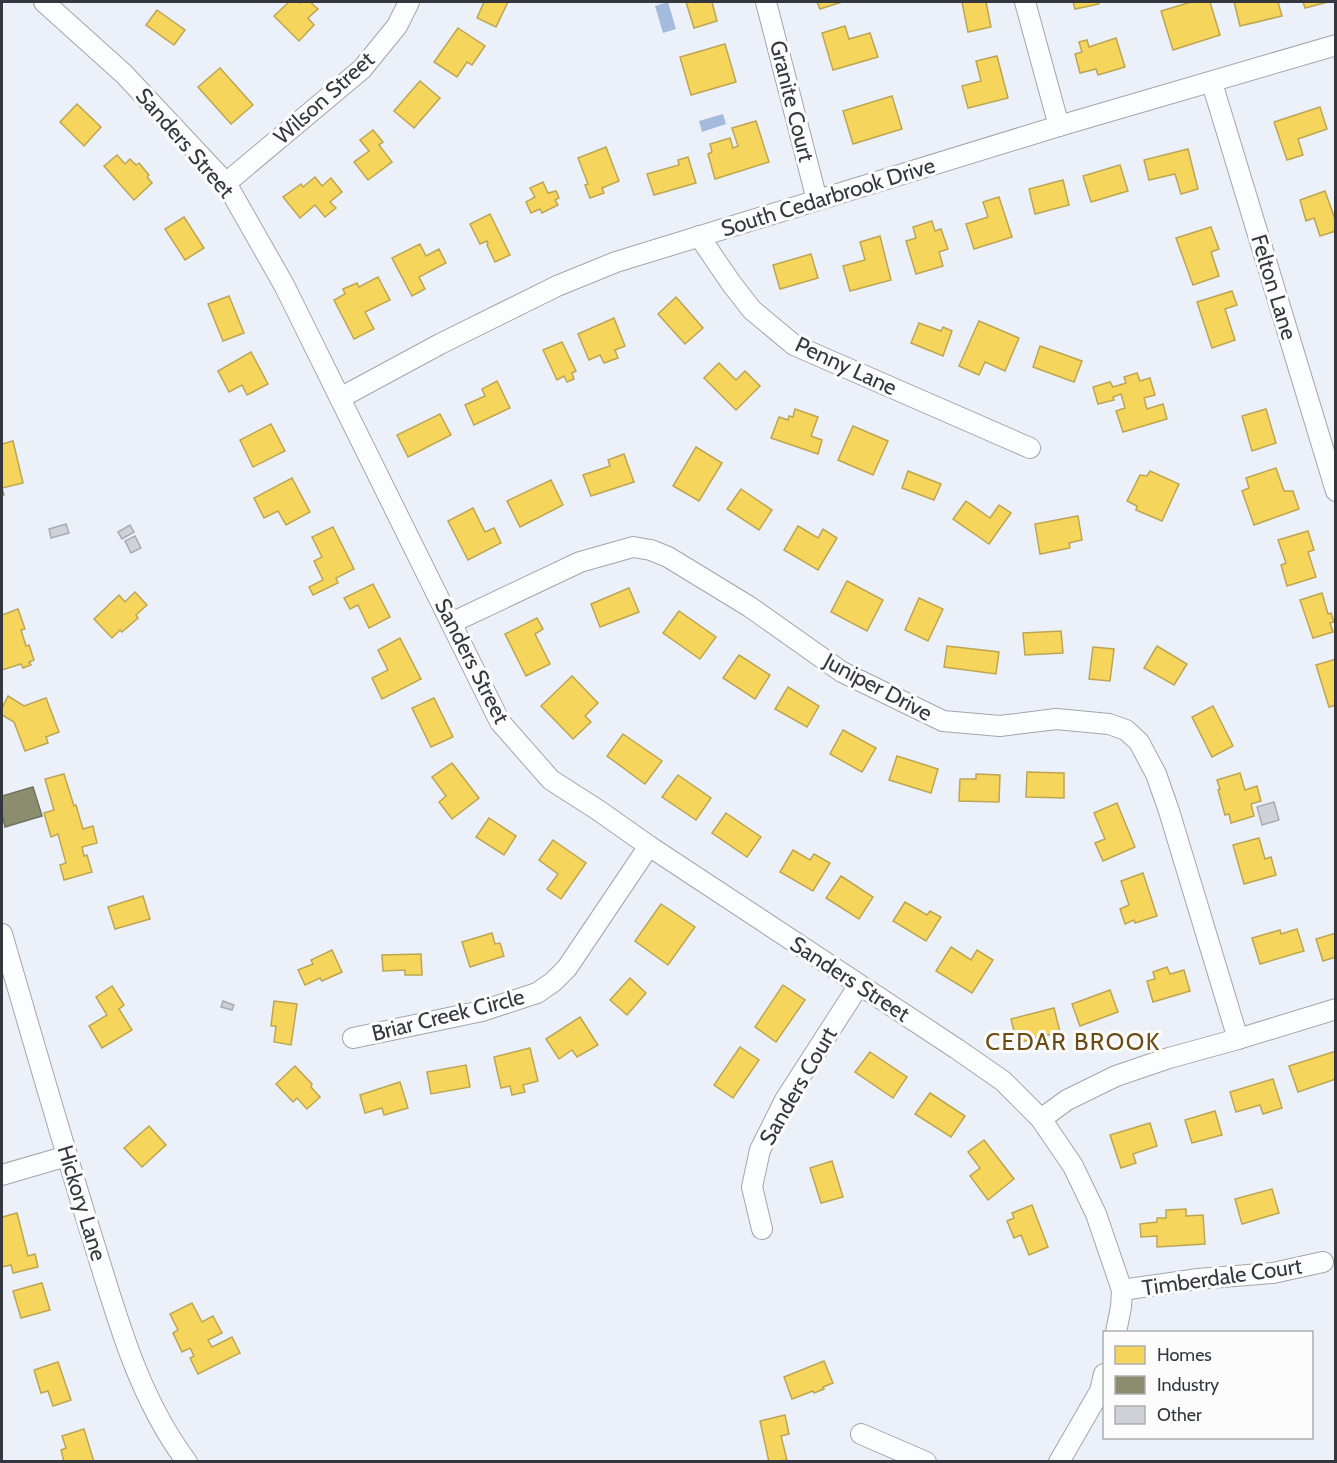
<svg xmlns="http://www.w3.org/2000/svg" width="1337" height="1463" font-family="Cabin,sans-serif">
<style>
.water{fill:#a5bbde}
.homes{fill:#f6d55c;stroke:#bca653;stroke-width:1.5}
.industry{fill:#8c8c6e;stroke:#727360;stroke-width:1.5}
.building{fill:#ced2d8;stroke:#a8acb2;stroke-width:1.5}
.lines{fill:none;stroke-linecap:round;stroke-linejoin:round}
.minor-casing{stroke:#a2a6ab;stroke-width:22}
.minor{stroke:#fcfdfe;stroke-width:20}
.labels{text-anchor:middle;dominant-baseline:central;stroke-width:6;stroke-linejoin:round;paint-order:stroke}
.street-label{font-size:22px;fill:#34383e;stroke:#fcfcfc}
.neighbourhood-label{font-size:24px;letter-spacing:1.5px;fill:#6a4d15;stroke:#fcfcfc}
</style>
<rect width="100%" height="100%" fill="#ecf1f9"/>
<g class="water">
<polygon points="668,2 676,29 663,33 655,6"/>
<polygon points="723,114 726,124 702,132 699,121"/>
</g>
<g class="homes">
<polygon points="289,2 298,2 300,3 301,2 310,2 318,9 308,18 314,25 299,41 274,16"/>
<polygon points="482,2 508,2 496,27 477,18 484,2"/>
<polygon points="686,2 712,2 717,21 694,28"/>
<polygon points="817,2 842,2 820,9"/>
<polygon points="962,2 986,2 991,27 968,32"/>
<polygon points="1073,2 1099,2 1099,4 1075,9"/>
<polygon points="1191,2 1210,2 1220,35 1173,50 1161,11"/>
<polygon points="1234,2 1278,2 1282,16 1240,26"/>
<polygon points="1303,2 1328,2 1305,8"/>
<polygon points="157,10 185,30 174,45 146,25"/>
<polygon points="845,26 849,39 870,33 878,57 833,70 822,33"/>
<polygon points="458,28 485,46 472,65 467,62 457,77 434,62"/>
<polygon points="1116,38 1125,67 1098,75 1096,69 1080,73 1075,54 1082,52 1079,42 1087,40 1089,47"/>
<polygon points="725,44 736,82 691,95 680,57"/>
<polygon points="997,56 1008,98 968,108 962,86 981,81 976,61"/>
<polygon points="220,68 253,105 231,124 198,87"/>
<polygon points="420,81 440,98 414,128 394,111"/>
<polygon points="892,96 902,129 853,144 843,111"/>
<polygon points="77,104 101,127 84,146 60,122"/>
<polygon points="1320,107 1327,129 1298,139 1303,155 1287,160 1274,122"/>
<polygon points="756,121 769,162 715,179 708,154 712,152 710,144 730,138 733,148 738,146 732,128"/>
<polygon points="373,130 383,142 379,145 392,162 368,180 354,162 369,151 360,140"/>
<polygon points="606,147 619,181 602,188 604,193 590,198 585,185 588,184 578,158"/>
<polygon points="1188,149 1198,189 1181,194 1175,174 1149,180 1144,160"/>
<polygon points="117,155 125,164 130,159 136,165 139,163 149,175 147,177 152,183 134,200 104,166"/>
<polygon points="688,157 696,183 654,195 647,174 679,165 678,160"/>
<polygon points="1120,165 1128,191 1091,202 1083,176"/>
<polygon points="315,177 322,186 331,178 342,192 330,202 336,208 325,217 315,205 300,218 283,197 301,184 303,187"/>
<polygon points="1063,180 1069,205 1035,214 1029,189"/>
<polygon points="543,182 548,193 556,191 559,198 555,200 558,205 542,213 540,209 531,213 526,202 535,197 530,188"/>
<polygon points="1325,191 1336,222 1336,231 1320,236 1314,218 1306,221 1300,200"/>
<polygon points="999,197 1012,237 974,249 966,224 988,217 983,202"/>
<polygon points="490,214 510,255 495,262 487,245 488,244 487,241 480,244 470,224"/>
<polygon points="184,217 204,248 185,260 165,229"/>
<polygon points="932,221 935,231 941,229 948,249 939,252 943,266 916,274 906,241 916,238 913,227"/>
<polygon points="1211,227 1219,249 1211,252 1219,276 1193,285 1176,238"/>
<polygon points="880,236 891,280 850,291 843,266 865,260 860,242"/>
<polygon points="420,244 426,256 439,249 446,263 419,277 425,289 412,296 392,258"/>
<polygon points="811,254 818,278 780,289 773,265"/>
<polygon points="378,277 390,300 365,312 374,329 354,339 334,300 345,294 343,289 357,283 359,287"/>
<polygon points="1232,291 1237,305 1225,309 1235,340 1212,348 1197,302"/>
<polygon points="229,296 244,333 223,341 208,304"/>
<polygon points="676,297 703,328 685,344 658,314"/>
<polygon points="614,318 625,346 615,350 618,358 604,363 600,355 589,360 578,334"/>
<polygon points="979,321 1019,338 1005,371 985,362 979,375 959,366"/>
<polygon points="919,323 941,331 943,327 952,331 943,356 911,343"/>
<polygon points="562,342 576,371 572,373 574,379 567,382 564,376 557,380 543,350"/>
<polygon points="1040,346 1082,361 1074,382 1033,367"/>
<polygon points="251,352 268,384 247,395 242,385 229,392 218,371"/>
<polygon points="719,363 736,380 745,371 760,386 736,410 704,378"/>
<polygon points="1137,373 1140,381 1150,378 1155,395 1144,398 1147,409 1163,404 1167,419 1123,432 1116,411 1125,408 1121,394 1113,397 1114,400 1098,404 1093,387 1110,382 1113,387 1126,383 1124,377"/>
<polygon points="497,381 510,408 474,425 465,405 485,396 482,389"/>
<polygon points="795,409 818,417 811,436 822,440 818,454 771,438 779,417 788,420 789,416 793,417"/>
<polygon points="1266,409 1276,443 1252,451 1242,416"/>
<polygon points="440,414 451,435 408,457 397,435"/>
<polygon points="271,424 285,451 253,467 240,440"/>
<polygon points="853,426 888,441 873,475 838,460"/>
<polygon points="13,441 23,483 2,488 4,495 2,495 2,444"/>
<polygon points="696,447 722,463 699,501 673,486"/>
<polygon points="624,454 634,482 591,496 583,475 610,466 608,460"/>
<polygon points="1276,468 1284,491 1293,491 1299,509 1254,525 1242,491 1249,488 1246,478"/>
<polygon points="908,471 941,484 934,500 902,488"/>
<polygon points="1150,471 1179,484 1162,521 1136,510 1137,506 1127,501 1140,475 1147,476"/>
<polygon points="292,478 310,512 286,525 278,511 264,518 254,498"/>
<polygon points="551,480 563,505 520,527 507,501"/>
<polygon points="741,489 772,510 759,530 727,509"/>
<polygon points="966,501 990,518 999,505 1011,513 989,544 953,519"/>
<polygon points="473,508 485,532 494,528 501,543 468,560 448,521"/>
<polygon points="1078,516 1082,540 1069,543 1070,548 1040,554 1035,524"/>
<polygon points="798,526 818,538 823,529 837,538 818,570 784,550"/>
<polygon points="333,527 354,569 336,578 338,583 313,595 309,587 323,580 314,561 322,557 312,537"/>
<polygon points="1308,531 1314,550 1308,552 1316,577 1287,586 1281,565 1286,563 1278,540"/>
<polygon points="847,581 883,600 867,631 831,612"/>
<polygon points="373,584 390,617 369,628 358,605 350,609 344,598"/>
<polygon points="629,588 639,612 600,627 591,604"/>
<polygon points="135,592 147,605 136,615 138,618 122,632 120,630 112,638 94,619 119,595 125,602"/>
<polygon points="1322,593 1328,614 1331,613 1334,622 1330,623 1333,632 1313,638 1300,600"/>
<polygon points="919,598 943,609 928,641 905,630"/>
<polygon points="18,609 25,629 21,630 26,646 29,645 34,660 29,662 31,665 23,668 21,664 2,670 2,615"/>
<polygon points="679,611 716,637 700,659 663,633"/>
<polygon points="537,618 543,629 535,634 550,664 526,676 505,634"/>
<polygon points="1061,631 1063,653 1025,655 1023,633"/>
<polygon points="400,638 421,679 382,699 372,678 388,670 378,650"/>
<polygon points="947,646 999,652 996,674 944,667"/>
<polygon points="1157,646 1187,664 1174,685 1144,668"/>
<polygon points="1093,647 1114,649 1110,681 1089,679"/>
<polygon points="739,655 770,675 755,699 723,678"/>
<polygon points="1336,659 1336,705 1329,707 1316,665"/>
<polygon points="572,676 598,703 585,716 591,722 573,739 541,706"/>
<polygon points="788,687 819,706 807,727 775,709"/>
<polygon points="8,696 24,706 46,698 59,732 46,737 48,743 25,751 14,722 2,715 2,708"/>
<polygon points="434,698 453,737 431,747 412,708"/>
<polygon points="1213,706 1233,746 1212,757 1192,717"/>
<polygon points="843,730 876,748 862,772 830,754"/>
<polygon points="623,734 662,761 645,784 607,756"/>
<polygon points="897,756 938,769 931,793 889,780"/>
<polygon points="452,763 479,798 452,819 439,802 446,796 432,777"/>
<polygon points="1027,772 1064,773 1064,798 1026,797"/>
<polygon points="1240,773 1245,790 1257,786 1261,801 1251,804 1254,816 1231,823 1229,814 1225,815 1218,790 1220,789 1217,780"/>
<polygon points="64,774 74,806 76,805 83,829 93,826 97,843 82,847 84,856 87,855 92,872 64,880 60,865 66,863 58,834 51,837 44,813 54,810 45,779"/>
<polygon points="976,774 1000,775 999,802 959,801 960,779 976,779"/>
<polygon points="678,775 711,798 696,820 662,797"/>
<polygon points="1117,803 1135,847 1103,861 1095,843 1105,839 1094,813"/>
<polygon points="726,813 761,837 747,857 712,833"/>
<polygon points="489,818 516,836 504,855 476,837"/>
<polygon points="1259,838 1265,859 1271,857 1276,875 1244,884 1233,845"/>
<polygon points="553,840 586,863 561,899 547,889 558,874 539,860"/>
<polygon points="793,850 810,860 814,854 830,863 813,891 780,872"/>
<polygon points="1143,873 1157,916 1135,923 1134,920 1125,924 1120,909 1129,905 1121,881"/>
<polygon points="841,876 873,897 859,919 826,898"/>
<polygon points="143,896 150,919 115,929 108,907"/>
<polygon points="905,902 927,915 930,911 941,917 926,941 893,921"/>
<polygon points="661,904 695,927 668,965 635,941"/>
<polygon points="1297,929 1304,951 1260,964 1252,938 1280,930 1281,934"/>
<polygon points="492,933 495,944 500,943 504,956 470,967 462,942"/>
<polygon points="1336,933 1336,957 1323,961 1316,939"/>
<polygon points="951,947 971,960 977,950 993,960 972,993 936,971"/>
<polygon points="332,950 342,972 322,981 320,978 305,985 298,970 313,964 311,960"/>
<polygon points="421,954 422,975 405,975 405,970 383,971 382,955"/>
<polygon points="1167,967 1170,974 1184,970 1190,991 1153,1002 1147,981 1155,979 1153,972"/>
<polygon points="630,978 646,993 627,1015 610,1000"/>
<polygon points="783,985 805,1000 776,1042 755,1027"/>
<polygon points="112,986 124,1005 119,1009 132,1030 102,1048 89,1026 107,1015 96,997"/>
<polygon points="1110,990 1118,1012 1080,1026 1072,1004"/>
<polygon points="274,1001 297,1004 291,1045 274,1042 276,1026 271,1026"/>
<polygon points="1054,1008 1060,1032 1017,1043 1011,1019"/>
<polygon points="580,1017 598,1045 577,1057 572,1050 559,1059 546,1039"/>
<polygon points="740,1047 759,1060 733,1098 714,1085"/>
<polygon points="530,1048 538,1081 523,1085 525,1092 512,1095 510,1086 501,1088 494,1057"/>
<polygon points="1336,1051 1336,1079 1298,1092 1289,1066"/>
<polygon points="870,1052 907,1077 893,1098 855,1072"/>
<polygon points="466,1065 470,1087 431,1094 427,1072"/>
<polygon points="295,1066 312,1084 311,1087 320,1097 307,1109 297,1098 293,1102 276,1084"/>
<polygon points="1273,1079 1282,1108 1263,1114 1260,1105 1236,1112 1230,1092"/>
<polygon points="400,1082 408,1108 384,1115 382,1108 365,1113 360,1095"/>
<polygon points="930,1093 965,1116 951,1137 915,1114"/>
<polygon points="1215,1111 1222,1135 1192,1143 1185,1120"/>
<polygon points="1150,1123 1157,1146 1133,1154 1136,1163 1121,1168 1110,1135"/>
<polygon points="149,1126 166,1145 142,1167 124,1148"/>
<polygon points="984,1140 1014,1179 988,1200 970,1176 980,1168 968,1152"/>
<polygon points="832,1161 843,1197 821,1203 810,1168"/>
<polygon points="1272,1189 1279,1213 1242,1224 1235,1199"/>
<polygon points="1032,1205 1048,1247 1029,1255 1021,1235 1014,1238 1007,1221 1014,1218 1012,1213"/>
<polygon points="1186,1209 1186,1216 1203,1215 1205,1244 1157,1247 1157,1236 1141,1237 1140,1224 1157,1222 1157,1218 1166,1218 1166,1210"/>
<polygon points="17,1213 28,1256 35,1254 38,1267 13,1273 11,1265 2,1267 2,1217"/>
<polygon points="42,1283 50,1310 21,1318 13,1291"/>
<polygon points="192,1303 202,1322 213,1316 222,1333 208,1340 212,1347 232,1337 240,1353 198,1374 190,1358 194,1356 190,1348 182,1352 173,1333 178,1330 170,1314"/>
<polygon points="824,1361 833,1383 823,1387 824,1389 814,1393 813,1391 792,1399 784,1377"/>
<polygon points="58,1362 71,1400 53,1406 48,1391 41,1393 34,1370"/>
<polygon points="785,1415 789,1434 781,1436 787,1460 769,1462 760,1421"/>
<polygon points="84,1429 94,1462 64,1462 61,1450 66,1448 62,1436"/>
</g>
<polygon class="industry" points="33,787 42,816 5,827 2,813 2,796"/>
<g class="building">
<polygon points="66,524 69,533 51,538 49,529"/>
<polygon points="130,525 134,532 122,539 118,532"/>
<polygon points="135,536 141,548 131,553 125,541"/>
<polygon points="1274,802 1279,820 1262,825 1257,807"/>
<polygon points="223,1001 234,1005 232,1010 221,1007"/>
</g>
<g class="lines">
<g class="minor-casing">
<g id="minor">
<polyline points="44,2 124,74 226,183 284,285 500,722 551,780 598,810 649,846 957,1049 1003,1081 1041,1119 1073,1166 1096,1214 1122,1290 1121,1307 1116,1332"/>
<polyline points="766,2 817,200"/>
<polyline points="1025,2 1059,126"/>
<polyline points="1212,83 1336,491"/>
<polyline points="226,183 362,69 397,26 409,2"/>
<polyline points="699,236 731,283 752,310 794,345 1030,448"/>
<polyline points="340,398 440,344 557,286 616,262 1059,126 1336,45"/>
<polyline points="451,623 580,562 633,547 651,550 668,557 750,607 842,672 943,721 1000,726 1056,719 1109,724 1126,730 1139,742 1156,774 1169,811 1238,1039"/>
<path d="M2,934C32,1036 61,1139 93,1240C117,1317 138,1397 187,1462"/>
<polyline points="353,1038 482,1011 537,993 553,982 567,968 649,846"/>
<polyline points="1041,1119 1067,1100 1116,1076 1169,1058 1238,1039 1336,1009"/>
<polyline points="2,1175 67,1156"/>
<polyline points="762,1229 752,1187 760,1150 785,1100 859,985"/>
<polyline points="1122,1290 1198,1279 1273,1273 1323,1262"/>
<polyline points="861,1434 926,1462"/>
<polyline points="1059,1462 1100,1391 1104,1374"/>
</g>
</g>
<use href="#minor" class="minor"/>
</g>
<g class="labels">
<g class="street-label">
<text transform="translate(324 98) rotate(-42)">Wilson Street</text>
<text transform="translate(792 101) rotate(76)">Granite Court</text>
<text transform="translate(185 143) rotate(49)">Sanders Street</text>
<text transform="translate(828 197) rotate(-17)">South Cedarbrook Drive</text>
<text transform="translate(1274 287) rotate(73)">Felton Lane</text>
<text transform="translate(846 366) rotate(25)">Penny Lane</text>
<text transform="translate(472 661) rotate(63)">Sanders Street</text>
<text transform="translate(878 687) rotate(28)">Juniper Drive</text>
<text transform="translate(850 979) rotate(33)">Sanders Street</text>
<text transform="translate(448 1015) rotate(-14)">Briar Creek Circle</text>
<text transform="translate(798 1086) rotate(-60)">Sanders Court</text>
<text transform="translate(82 1203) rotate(73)">Hickory Lane</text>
<text transform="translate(1222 1277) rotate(-8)">Timberdale Court</text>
</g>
<g class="neighbourhood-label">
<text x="1073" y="1041">CEDAR BROOK</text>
</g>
</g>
<rect width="1337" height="1463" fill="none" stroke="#34383e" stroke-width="6"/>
<rect x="1103" y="1331" width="210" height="108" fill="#fcfcfc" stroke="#acaeb0" stroke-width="1.5"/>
<rect x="1115" y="1346" width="30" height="18" fill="#f6d55c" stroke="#acaeb0" stroke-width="1.5"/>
<text x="1157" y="1361" font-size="18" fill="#34383e">Homes</text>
<rect x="1115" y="1376" width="30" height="18" fill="#8c8c6e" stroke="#acaeb0" stroke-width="1.5"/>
<text x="1157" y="1391" font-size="18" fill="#34383e">Industry</text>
<rect x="1115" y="1406" width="30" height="18" fill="#ced2d8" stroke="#acaeb0" stroke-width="1.5"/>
<text x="1157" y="1421" font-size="18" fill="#34383e">Other</text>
</svg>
